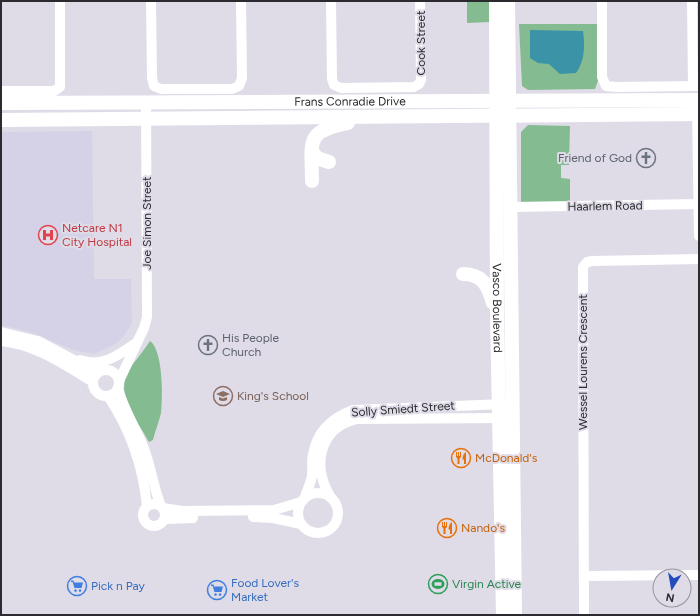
<svg xmlns="http://www.w3.org/2000/svg" width="700" height="616" font-family="Figtree,sans-serif">
<style>
.medical{fill:#d5d1e7}
.green{fill:#85bb90}
.water{fill:#3a93a7}
.lines{fill:none;stroke-linecap:round;stroke-linejoin:round}
.minor{stroke:#fff;stroke-width:10}
.secondary{stroke:#fff;stroke-width:14}
.labels{text-anchor:middle;dominant-baseline:central;stroke-width:4;stroke-linejoin:round;paint-order:stroke}
.street-label{font-size:12px;fill:#2b2a2e;stroke:#dfdce8}
.worship-label{font-size:12px;fill:#5b616d;stroke:#dfdce8;text-anchor:end}
.health-label{font-size:12px;fill:#be3a42;stroke:#dfdce8;text-anchor:start}
.education-label{font-size:12px;fill:#785e54;stroke:#dfdce8;text-anchor:start}
.food-label{font-size:12px;fill:#c56008;stroke:#dfdce8;text-anchor:start}
.shop-label{font-size:12px;fill:#366cbe;stroke:#dfdce8;text-anchor:start}
.leisure-label{font-size:12px;fill:#27864d;stroke:#dfdce8;text-anchor:start}
</style>
<rect width="100%" height="100%" fill="#dfdce8"/>
<polygon class="medical" points="92,131 94,279 131,279 132,323 124,336 115,344 95,354 73,350 33,333 1,325 1,132"/>
<g class="green">
<polygon points="467,1 490,1 489,22 467,23"/>
<polygon points="519,24 598,24 599,78 595,89 528,90 522,86"/>
<polygon points="528,125 570,126 569,165 561,165 561,178 570,179 570,206 521,204 521,132"/>
<path d="M150,341C163,350 163,397 161,413C159,422 155,431 153,440L149,442C135,416 111,392 133,364C139,356 145,349 150,341Z"/>
</g>
<path class="water" d="M530,30L583,31C585,45 585,61 576,73L560,74L549,64L538,63L530,58Z"/>
<g class="lines">
<g class="minor">
<polyline points="151,1 152,78 154,86 161,89 232,89 239,86 242,78 241,1"/>
<polyline points="331,1 332,79 334,85 341,88 414,87 419,84 421,80 420,1"/>
<polyline points="602,1 602,77 606,86 616,87 699,86"/>
<polyline points="692,1 693,86"/>
<polyline points="1,91 54,91 60,87 60,1"/>
<polyline points="697,108 699,236"/>
<polyline points="511,207 699,204"/>
<polyline points="1,332 38,341 98,373"/>
<path d="M1,341C35,344 65,365 93,382"/>
<path d="M80,360C102,368 119,355 136,343"/>
<circle cx="106" cy="383" r="13"/>
<polyline points="119,381 144,328 147,317 146,102"/>
<path d="M118,388C123,409 135,426 143,446C151,465 153,487 161,506"/>
<path d="M108,396C130,429 143,466 147,506"/>
<circle cx="318" cy="513" r="20"/>
<path d="M305,497C307,490 311,483 312,476C313,469 311,461 313,454C317,431 332,418 353,410L505,404"/>
<path d="M332,499C311,469 318,428 357,419L506,418"/>
<circle cx="154" cy="515" r="11"/>
<polyline points="163,508 182,511 274,510 301,502"/>
<polyline points="253,517 273,518 301,524"/>
<polyline points="165,519 193,518"/>
<polyline points="584,576 699,575"/>
<polyline points="584,615 583,267 587,262 592,261 699,259"/>
</g>
<g class="secondary">
<path id="s1" d="M496,1L497,315L503,615"/>
<polyline points="508,1 515,615"/>
<path id="s2" d="M1,103L699,100"/>
<polyline points="1,120 699,114"/>
<polyline points="312,151 317,158 329,162"/>
<path d="M312,181C312,141 304,132 348,123"/>
<path d="M463,274C483,274 488,286 493,303"/>
</g>
</g>
<defs>
<g id="church-ring" transform="scale(1)"><circle r="9.5" fill="#dfdce8" stroke="#6b7280" stroke-width="1.5"/><path d="M-1.2-6h2.4v3.5h3.3v2.4h-3.3V6h-2.4V-.1h-3.3v-2.4h3.3Z" fill="#6b7280"/></g>
<g id="hospital-ring" transform="scale(1)"><circle r="9.5" fill="#dfdce8" stroke="#e0444e" stroke-width="1.5"/><path d="M-5-5h3v3.5h4V-5h3V5h-3V1.5h-4V5h-3Z" fill="#e0444e"/></g>
<g id="school-ring" transform="scale(1)"><circle r="9.5" fill="#dfdce8" stroke="#8d6e63" stroke-width="1.5"/><path d="M0-5L7-2L0 1L-7-2ZM-4 1L0 2.5L4 1V4Q0 6-4 4Z" fill="#8d6e63"/></g>
<g id="restaurant-ring" transform="scale(1)"><circle r="9.5" fill="#dfdce8" stroke="#e8710a" stroke-width="1.5"/><path d="M-5-6h1v4h1v-4h1v4h1v-4h1v5L-1.5 .5V6h-2V.5L-5-1ZM5-6V6H3V1.5H1.5Q1.5-4 5-6Z" fill="#e8710a"/></g>
<g id="stadium-ring" transform="scale(1)"><circle r="9.5" fill="#dfdce8" stroke="#2e9e5b" stroke-width="1.5"/><path d="M0-5a6.5 5 0 1 0 0 10a6.5 5 0 1 0 0-10ZM-3.5-1.8h7v3.6h-7Z" fill="#2e9e5b"/></g>
<g id="supermarket-ring" transform="scale(1)"><circle r="9.5" fill="#dfdce8" stroke="#3f7fe0" stroke-width="1.5"/><path d="M-6-5.5h2.5l.6 2H6L4.5 2H-2.5L-4.4-4H-6ZM-1.5 3.2a1.3 1.3 0 1 0 .1 0ZM3 3.2a1.3 1.3 0 1 0 .1 0Z" fill="#3f7fe0"/></g>
</defs>
<g fill-rule="evenodd">
<use href="#church-ring" x="646" y="158"/>
<use href="#hospital-ring" x="48" y="235"/>
<use href="#church-ring" x="208" y="345"/>
<use href="#school-ring" x="223" y="396"/>
<use href="#restaurant-ring" x="461" y="458"/>
<use href="#restaurant-ring" x="447" y="528"/>
<use href="#stadium-ring" x="438" y="584"/>
<use href="#supermarket-ring" x="77" y="586"/>
<use href="#supermarket-ring" x="217" y="590"/>
</g>
<g class="labels">
<g class="street-label">
<text transform="translate(421 43) rotate(-90)">Cook Street</text>
<text stroke="none"><textPath href="#s2" startOffset="349">Frans Conradie Drive</textPath></text>
<text transform="translate(605 206) rotate(-1)">Haarlem Road</text>
<text transform="translate(147 223) rotate(-90)">Joe Simon Street</text>
<text stroke="none"><textPath href="#s1" startOffset="307">Vasco Boulevard</textPath></text>
<text transform="translate(583 362) rotate(-90)">Wessel Lourens Crescent</text>
<text transform="translate(403 409) rotate(-4)">Solly Smiedt Street</text>
</g>
<g class="worship-label">
<text x="632" y="158">Friend of God</text>
<text x="222" y="338" text-anchor="start">His People<tspan x="222" dy="14">Church</tspan></text>
</g>
<g class="health-label">
<text x="62" y="228">Netcare N1<tspan x="62" dy="14">City Hospital</tspan></text>
</g>
<g class="education-label">
<text x="237" y="396">King's School</text>
</g>
<g class="food-label">
<text x="475" y="458">McDonald's</text>
<text x="461" y="528">Nando's</text>
</g>
<g class="shop-label">
<text x="231" y="583">Food Lover's<tspan x="231" dy="14">Market</tspan></text>
<text x="91" y="586">Pick n Pay</text>
</g>
<g class="leisure-label">
<text x="452" y="584">Virgin Active</text>
</g>
</g>
<rect width="700" height="616" fill="none" stroke="#2b2a2e" stroke-width="4"/>
<g transform="translate(672 588) rotate(191)"><circle r="19" fill="#dfdce8" stroke="#97959e"/>
<path d="M0-3L7 15L0 10L-7 15Z" fill="#234dbb"/>
<text y="-6" font-size="11" font-weight="bold" text-anchor="middle" fill="#2b2a2e">N</text>
</g>
</svg>
